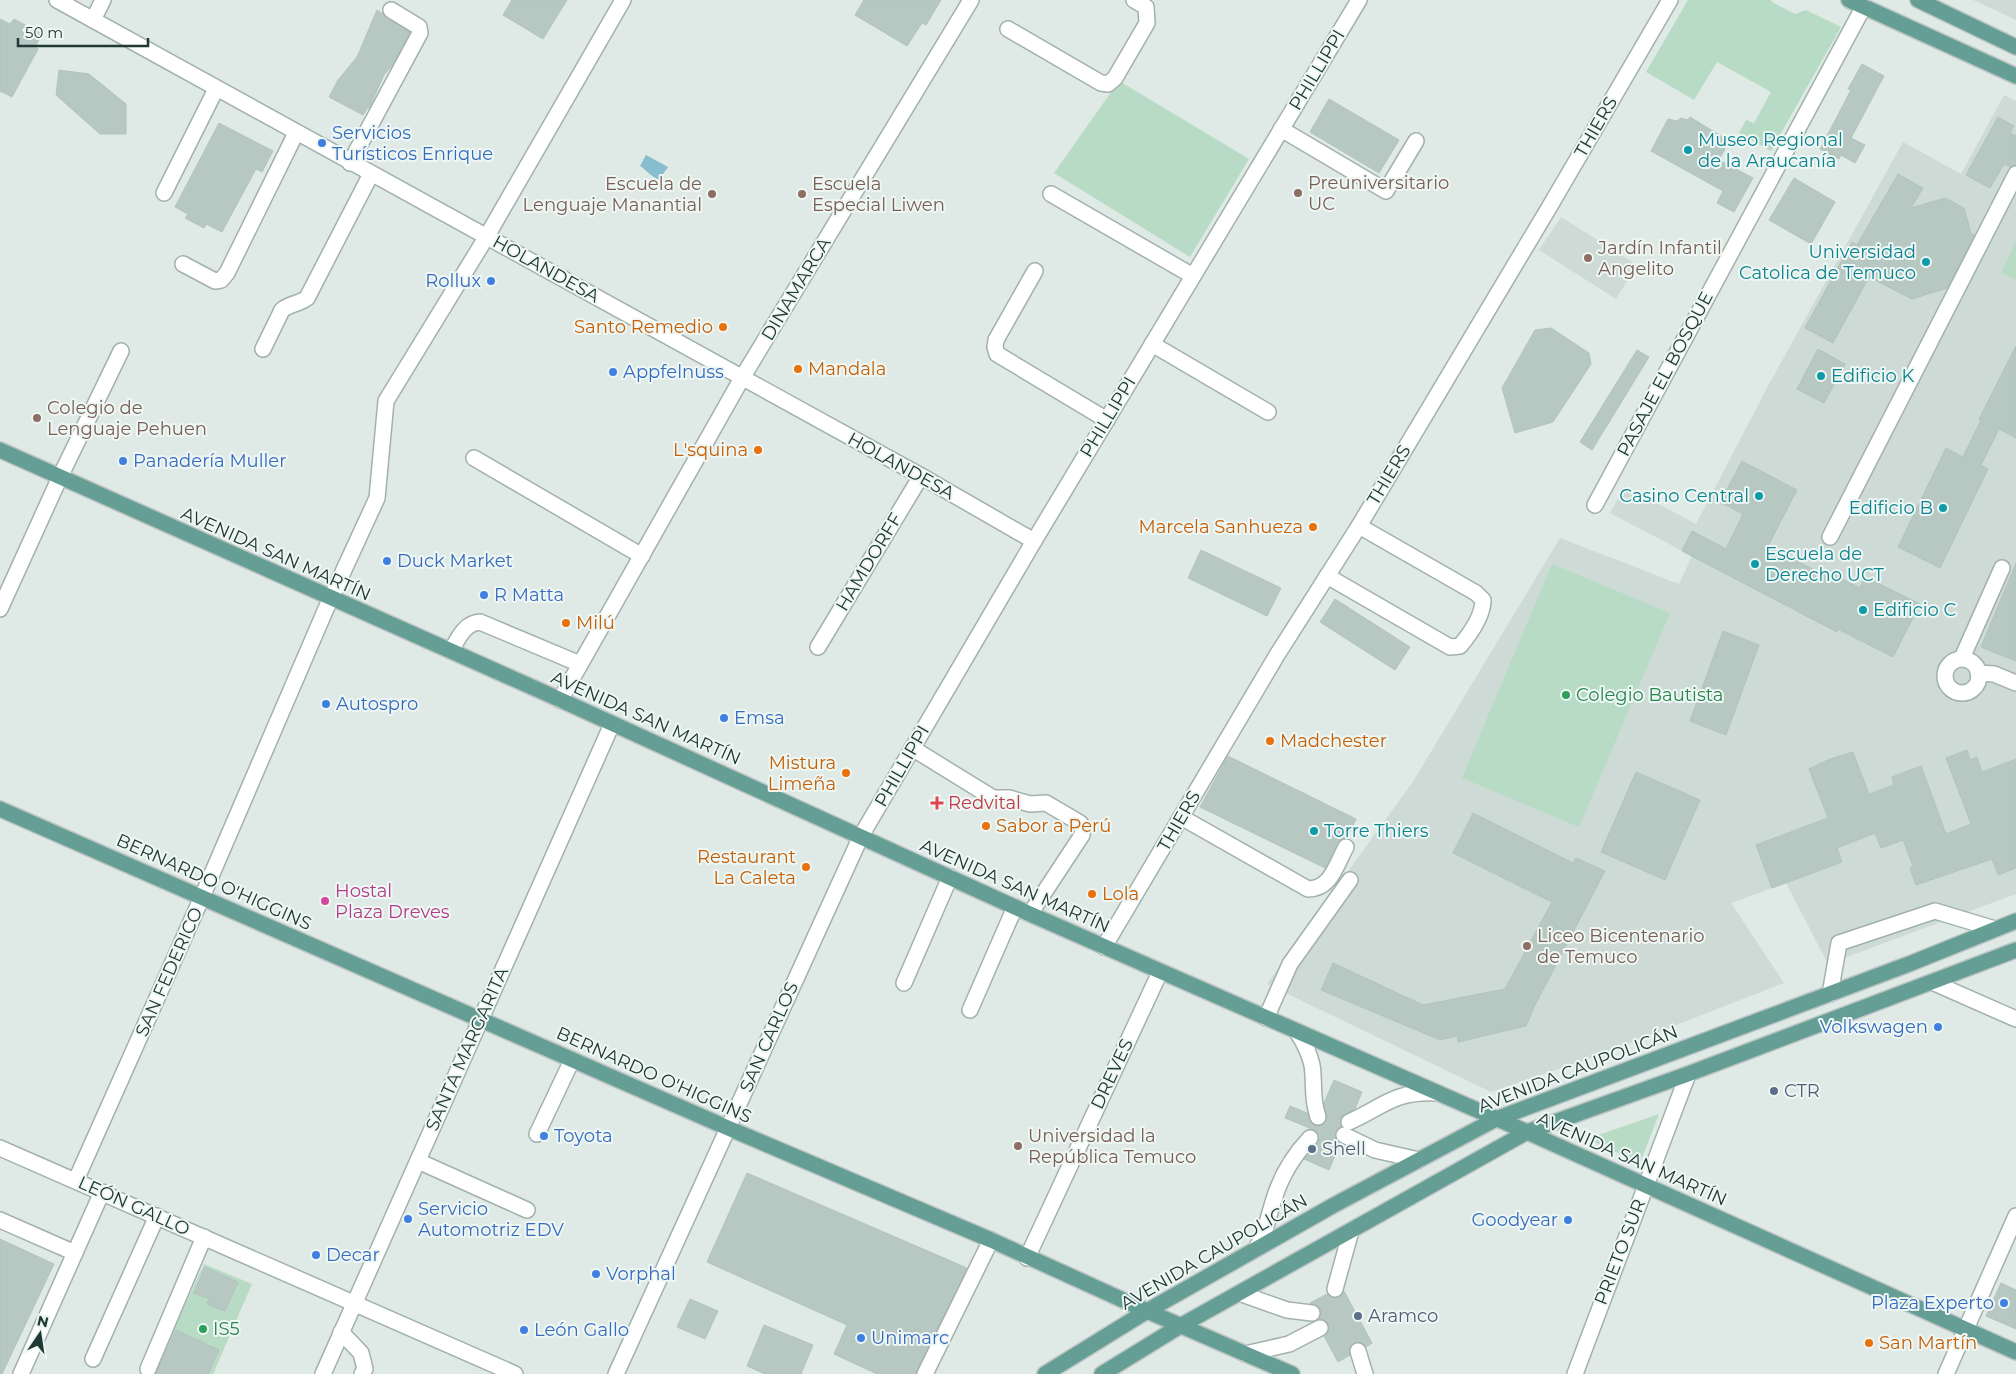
<svg xmlns="http://www.w3.org/2000/svg" width="2016" height="1374" font-family="Montserrat,sans-serif">
<style>
.built{fill:#cddad5}
.green{fill:#b8dbc5}
.water{fill:#87bdce}
.building{fill:#b7c7c2;stroke:#b2c3be}
.lines{fill:none;stroke-linecap:round;stroke-linejoin:round}
.minor-tunnel{stroke:#b9c7c3;stroke-width:15;stroke-dasharray:15 8;stroke-linecap:butt}
.minor-casing{stroke:#a2b1ad;stroke-width:18}
.major-casing{stroke:#bcc4c2;stroke-width:18}
.minor{stroke:#fff;stroke-width:15}
.major{stroke:#649e95;stroke-width:15}
.shop-dot{fill:#3f7fe0;stroke:#eff7f4;stroke-width:2}
.culture-dot{fill:#0f9aa8;stroke:#eff7f4;stroke-width:2}
.education-dot{fill:#8d6e63;stroke:#eff7f4;stroke-width:2}
.food-dot{fill:#e8710a;stroke:#eff7f4;stroke-width:2}
.leisure-dot{fill:#2e9e5b;stroke:#eff7f4;stroke-width:2}
.health-dot{fill:#e0444e;stroke:#eff7f4;stroke-width:2}
.hotel-dot{fill:#d1479c;stroke:#eff7f4;stroke-width:2}
.service-dot{fill:#5c6f8a;stroke:#eff7f4;stroke-width:2}
.labels{text-anchor:middle;dominant-baseline:central;stroke-width:4;stroke-linejoin:round;paint-order:stroke}
.street-label{font-size:18px;fill:#203935;stroke:#eff7f4}
.shop-label{font-size:18px;fill:#366cbe;stroke:#eff7f4;text-anchor:start}
.culture-label{font-size:18px;fill:#0d838f;stroke:#eff7f4;text-anchor:start}
.education-label{font-size:18px;fill:#785e54;stroke:#eff7f4;text-anchor:start}
.food-label{font-size:18px;fill:#c56008;stroke:#eff7f4;text-anchor:start}
.leisure-label{font-size:18px;fill:#27864d;stroke:#eff7f4;text-anchor:start}
.health-label{font-size:18px;fill:#be3a42;stroke:#eff7f4;text-anchor:start}
.hotel-label{font-size:18px;fill:#b23c85;stroke:#eff7f4;text-anchor:start}
.service-label{font-size:18px;fill:#4e5e75;stroke:#eff7f4;text-anchor:start}
</style>
<rect width="100%" height="100%" fill="#dfeae6"/>
<g class="built">
<polygon points="1973,0 2016,0 2016,20 1995,10"/>
<polygon points="2004,95 2016,101 2016,894 1828,964 1786,883 1731,903 1784,983 1599,1055 1491,1092 1267,984 1414,780 1560,538 1679,584 1692,556 1610,513 1625,486 1696,524 1767,388 1903,142 1961,174"/>
<polygon points="1561,217 1637,265 1616,299 1539,250"/>
</g>
<g class="green">
<polygon points="1688,0 1771,0 1772,2 1795,14 1806,10 1841,27 1771,151 1739,133 1746,120 1754,123 1771,92 1717,62 1694,100 1646,72"/>
<polygon points="1119,81 1249,159 1190,257 1054,173"/>
<polygon points="2016,241 2016,280 2001,273"/>
<polygon points="1552,564 1670,613 1579,827 1462,778"/>
<polygon points="1659,1114 1640,1163 1587,1139"/>
<polygon points="204,1264 252,1284 213,1374 153,1374"/>
</g>
<path class="water" d="M646,155L668,167L659,180C651,176 647,171 640,166Z"/>
<g class="building">
<polygon points="512,0 567,0 543,39 503,15"/>
<polygon points="864,0 941,0 926,25 922,23 907,46 855,15"/>
<polygon points="377,10 410,32 393,64 384,75 369,108 368,107 363,115 329,97 338,80 357,57"/>
<polygon points="0,19 10,24 14,19 42,34 35,47 38,49 12,97 0,91"/>
<polygon points="1862,64 1884,76 1851,138 1865,145 1855,163 1841,155 1839,159 1820,149 1851,90 1848,89"/>
<polygon points="59,70 89,74 126,104 126,134 100,134 56,95"/>
<polygon points="1329,99 1399,140 1379,173 1310,132"/>
<polygon points="1690,117 1721,136 1725,149 1719,160 1753,178 1734,212 1717,203 1723,191 1651,151 1668,119 1677,121 1681,118 1688,120"/>
<polygon points="1998,117 2014,126 2010,133 2016,136 2016,165 2010,167 2004,164 1990,188 1966,175"/>
<polygon points="219,123 273,151 262,172 256,169 222,232 206,224 204,228 185,218 188,214 175,207"/>
<polygon points="1898,174 1923,188 1911,208 1945,198 1964,208 1971,233 1974,235 1947,288 1912,299 1869,277 1833,343 1805,328 1852,242 1857,245"/>
<polygon points="1794,178 1835,202 1811,244 1769,220"/>
<polygon points="1551,328 1589,353 1591,364 1553,422 1515,433 1502,388 1535,330"/>
<polygon points="2016,346 2016,438 1999,429 1981,465 1988,469 1940,568 1898,547 1946,448 1963,457 1981,420 1979,419"/>
<polygon points="1818,349 1845,364 1824,403 1797,389"/>
<polygon points="1637,350 1649,357 1592,450 1580,442"/>
<polygon points="1742,461 1797,490 1768,546 1826,576 1828,572 1860,588 1865,577 1920,604 1893,657 1838,629 1837,632 1682,551 1692,531 1726,549 1743,514 1720,502"/>
<polygon points="1201,550 1281,588 1267,616 1188,578"/>
<polygon points="2016,563 2016,661 1981,647"/>
<polygon points="1335,599 1410,647 1395,670 1320,622"/>
<polygon points="1723,631 1759,645 1726,735 1690,721"/>
<polygon points="1967,750 1970,760 1977,757 1982,772 2016,759 2016,868 1998,875 1992,859 1916,885 1910,868 1913,866 1903,840 1881,848 1875,833 1837,848 1842,862 1772,888 1756,845 1828,818 1809,769 1830,759 1853,752 1869,794 1894,785 1892,777 1921,766 1946,834 1971,824 1946,758"/>
<polygon points="1228,756 1356,819 1347,838 1341,839 1338,843 1325,868 1200,807"/>
<polygon points="1636,772 1700,800 1665,880 1601,852"/>
<polygon points="1473,813 1573,863 1576,858 1605,871 1535,1005 1526,1026 1458,1042 1457,1036 1440,1040 1321,990 1333,963 1423,1005 1505,989 1552,902 1453,853"/>
<polygon points="1334,1080 1362,1092 1355,1109 1341,1117 1341,1126 1336,1131 1335,1135 1336,1140 1340,1144 1329,1170 1304,1159 1319,1140 1317,1131 1285,1118 1290,1106 1307,1113 1311,1123 1315,1126 1324,1124 1327,1119 1324,1103"/>
<polygon points="747,1173 967,1268 916,1374 877,1374 834,1354 847,1325 707,1262"/>
<polygon points="0,1239 54,1264 2,1374 0,1374"/>
<polygon points="205,1267 238,1282 225,1311 207,1304 209,1299 194,1293"/>
<polygon points="2001,1283 2016,1290 2016,1329 1986,1316"/>
<polygon points="1344,1291 1372,1343 1366,1347 1361,1342 1355,1342 1349,1348 1350,1355 1338,1362 1324,1336 1328,1333 1328,1324 1325,1320 1319,1319 1321,1314 1318,1306 1310,1303 1327,1294 1332,1298 1338,1298"/>
<polygon points="690,1299 718,1311 705,1339 677,1327"/>
<polygon points="764,1325 813,1345 801,1374 765,1374 747,1366"/>
<polygon points="176,1330 219,1350 208,1374 156,1374"/>
</g>
<g class="lines">
<g class="minor-tunnel">
<polyline points="1310,1138 1323,1125 1333,1126 1349,1122"/>
<polyline points="1335,1289 1333,1306 1358,1351"/>
<polyline points="1312,1313 1338,1315"/>
</g>
<g class="minor-casing">
<g id="minor">
<polyline points="57,0 921,476 1034,541"/>
<polyline points="93,20 103,0"/>
<polyline points="1008,29 1101,83 1108,84 1115,78 1147,23 1146,7 1134,0"/>
<polyline points="1281,129 1386,191 1416,141"/>
<polyline points="350,163 420,33 419,27 391,10"/>
<polyline points="164,193 216,89"/>
<polyline points="1051,194 1193,276"/>
<polyline points="183,264 215,281 221,280 227,273 296,133"/>
<polyline points="1035,271 996,340 995,347 997,354 1107,420"/>
<polyline points="1152,344 1268,412"/>
<path d="M263,349L282,310C289,304 299,304 307,298L371,174"/>
<polyline points="474,458 642,556"/>
<polyline points="1595,505 1864,6"/>
<polyline points="1830,537 2016,174"/>
<path d="M1327,576L1450,647L1460,646C1470,634 1483,615 1483,600L1476,593L1359,526"/>
<polyline points="0,609 60,477 121,351"/>
<polyline points="818,647 921,476"/>
<path d="M451,651C458,639 464,623 480,622L580,664"/>
<polyline points="1962,658 2002,568"/>
<circle cx="1962" cy="676" r="17"/>
<polyline points="1978,673 1994,674 2016,683"/>
<polyline points="560,700 742,378 971,0"/>
<polyline points="912,748 993,798 1009,798 1030,804 1046,803 1080,823 1083,828 1082,835 1030,914"/>
<path d="M1181,817L1308,889C1331,889 1336,865 1346,847"/>
<polyline points="1104,947 1277,655 1359,526 1550,206 1670,0"/>
<polyline points="1932,982 2016,1019"/>
<polyline points="904,983 950,877"/>
<polyline points="1830,994 1839,943 1935,911 1995,929"/>
<polyline points="970,1010 1015,907"/>
<polyline points="1266,1018 1290,964 1350,880"/>
<path d="M1297,1032C1304,1042 1309,1053 1312,1065C1315,1084 1311,1097 1318,1117"/>
<path d="M1349,1122C1385,1106 1393,1091 1437,1093"/>
<polyline points="537,1134 572,1060"/>
<polyline points="1344,1135 1375,1150 1419,1160"/>
<polyline points="0,1148 515,1374"/>
<polyline points="418,1161 527,1210"/>
<polyline points="76,1180 202,897 325,611 377,498 386,401 487,236 623,0"/>
<polyline points="0,1220 75,1253"/>
<path d="M1255,1250C1266,1234 1268,1217 1274,1199C1281,1176 1293,1156 1310,1138"/>
<polyline points="1027,1258 1160,972"/>
<polyline points="1335,1289 1351,1231"/>
<polyline points="1239,1293 1287,1310 1312,1313"/>
<polyline points="341,1332 361,1353 365,1369 362,1374"/>
<polyline points="1358,1351 1365,1374"/>
<polyline points="1245,1354 1289,1344 1320,1328"/>
<polyline points="93,1359 157,1216"/>
<polyline points="148,1369 204,1237"/>
<polyline points="21,1374 102,1192"/>
<polyline points="323,1374 612,724"/>
<polyline points="616,1374 861,836 1034,541 1359,0"/>
<polyline points="925,1374 991,1240"/>
<polyline points="1575,1374 1688,1074"/>
<polyline points="1946,1374 2016,1216"/>
</g>
</g>
<g class="major-casing">
<g id="major">
<polyline points="1849,0 2016,76"/>
<polyline points="1918,0 2016,47"/>
<polyline points="0,450 552,696 1030,914 1527,1132 2016,1352"/>
<polyline points="0,809 728,1128 991,1240 1147,1311 1292,1374"/>
<polyline points="1045,1374 1147,1311 1334,1205 1496,1119 1909,964 2016,921"/>
<polyline points="1102,1374 1180,1326 1527,1132 1688,1074 2016,950"/>
</g>
</g>
<use href="#minor" class="minor"/>
<use href="#major" class="major"/>
</g>
<g class="shop-dot">
<circle cx="322" cy="143" r="5"/>
<circle cx="491" cy="281" r="5"/>
<circle cx="613" cy="372" r="5"/>
<circle cx="123" cy="461" r="5"/>
<circle cx="387" cy="561" r="5"/>
<circle cx="484" cy="595" r="5"/>
<circle cx="326" cy="704" r="5"/>
<circle cx="724" cy="718" r="5"/>
<circle cx="1938" cy="1027" r="5"/>
<circle cx="544" cy="1136" r="5"/>
<circle cx="408" cy="1219" r="5"/>
<circle cx="1568" cy="1220" r="5"/>
<circle cx="316" cy="1255" r="5"/>
<circle cx="596" cy="1274" r="5"/>
<circle cx="2004" cy="1303" r="5"/>
<circle cx="524" cy="1330" r="5"/>
<circle cx="861" cy="1338" r="5"/>
</g>
<g class="culture-dot">
<circle cx="1688" cy="150" r="5"/>
<circle cx="1926" cy="262" r="5"/>
<circle cx="1821" cy="376" r="5"/>
<circle cx="1759" cy="496" r="5"/>
<circle cx="1943" cy="508" r="5"/>
<circle cx="1755" cy="564" r="5"/>
<circle cx="1863" cy="610" r="5"/>
<circle cx="1314" cy="831" r="5"/>
</g>
<g class="education-dot">
<circle cx="1298" cy="193" r="5"/>
<circle cx="712" cy="194" r="5"/>
<circle cx="802" cy="194" r="5"/>
<circle cx="1588" cy="258" r="5"/>
<circle cx="37" cy="418" r="5"/>
<circle cx="1527" cy="946" r="5"/>
<circle cx="1018" cy="1146" r="5"/>
</g>
<g class="food-dot">
<circle cx="723" cy="327" r="5"/>
<circle cx="798" cy="369" r="5"/>
<circle cx="758" cy="450" r="5"/>
<circle cx="1313" cy="527" r="5"/>
<circle cx="566" cy="623" r="5"/>
<circle cx="1270" cy="741" r="5"/>
<circle cx="846" cy="773" r="5"/>
<circle cx="986" cy="826" r="5"/>
<circle cx="806" cy="867" r="5"/>
<circle cx="1092" cy="894" r="5"/>
<circle cx="1869" cy="1343" r="5"/>
</g>
<g class="leisure-dot">
<circle cx="1566" cy="695" r="5"/>
<circle cx="203" cy="1329" r="5"/>
</g>
<path class="health-dot" d="M934.5 795.5h5v5h5v5h-5v5h-5v-5h-5v-5h5z"/>
<circle class="hotel-dot" cx="325" cy="901" r="5"/>
<g class="service-dot">
<circle cx="1774" cy="1091" r="5"/>
<circle cx="1312" cy="1149" r="5"/>
<circle cx="1358" cy="1316" r="5"/>
</g>
<g class="labels">
<g class="street-label">
<text transform="translate(1317 70) rotate(-59)">PHILLIPPI</text>
<text transform="translate(1596 127) rotate(-60)">THIERS</text>
<text transform="translate(546 269) rotate(29)">HOLANDESA</text>
<text transform="translate(796 289) rotate(-59)">DINAMARCA</text>
<text transform="translate(1665 374) rotate(-62)">PASAJE EL BOSQUE</text>
<text transform="translate(1108 417) rotate(-59)">PHILLIPPI</text>
<text transform="translate(901 466) rotate(29)">HOLANDESA</text>
<text transform="translate(1389 475) rotate(-59)">THIERS</text>
<text transform="translate(276 554) rotate(24)">AVENIDA SAN MARTÍN</text>
<text transform="translate(869 562) rotate(-59)">HAMDORFF</text>
<text transform="translate(646 718) rotate(24)">AVENIDA SAN MARTÍN</text>
<text transform="translate(902 766) rotate(-60)">PHILLIPPI</text>
<text transform="translate(1179 821) rotate(-60)">THIERS</text>
<text transform="translate(214 882) rotate(24)">BERNARDO O'HIGGINS</text>
<text transform="translate(1015 886) rotate(24)">AVENIDA SAN MARTÍN</text>
<text transform="translate(169 972) rotate(-66)">SAN FEDERICO</text>
<text transform="translate(769 1037) rotate(-66)">SAN CARLOS</text>
<text transform="translate(467 1049) rotate(-66)">SANTA MARGARITA</text>
<text transform="translate(1578 1069) rotate(-21)">AVENIDA CAUPOLICÁN</text>
<text transform="translate(1112 1074) rotate(-65)">DREVES</text>
<text transform="translate(654 1075) rotate(24)">BERNARDO O'HIGGINS</text>
<text transform="translate(1632 1159) rotate(24)">AVENIDA SAN MARTÍN</text>
<text transform="translate(134 1206) rotate(24)">LEÓN GALLO</text>
<text transform="translate(1214 1252) rotate(-30)">AVENIDA CAUPOLICÁN</text>
<text transform="translate(1620 1252) rotate(-69)">PRIETO SUR</text>
</g>
<g class="shop-label">
<text x="332" y="133">Servicios<tspan x="332" dy="21">Turísticos Enrique</tspan></text>
<text x="481" y="281" text-anchor="end">Rollux</text>
<text x="623" y="372">Appfelnuss</text>
<text x="133" y="461">Panadería Muller</text>
<text x="397" y="561">Duck Market</text>
<text x="494" y="595">R Matta</text>
<text x="336" y="704">Autospro</text>
<text x="734" y="718">Emsa</text>
<text x="1928" y="1027" text-anchor="end">Volkswagen</text>
<text x="554" y="1136">Toyota</text>
<text x="418" y="1209">Servicio<tspan x="418" dy="21">Automotriz EDV</tspan></text>
<text x="1558" y="1220" text-anchor="end">Goodyear</text>
<text x="326" y="1255">Decar</text>
<text x="606" y="1274">Vorphal</text>
<text x="1994" y="1303" text-anchor="end">Plaza Experto</text>
<text x="534" y="1330">León Gallo</text>
<text x="871" y="1338">Unimarc</text>
</g>
<g class="culture-label">
<text x="1698" y="140">Museo Regional<tspan x="1698" dy="21">de la Araucanía</tspan></text>
<text x="1916" y="252" text-anchor="end">Universidad<tspan x="1916" dy="21">Catolica de Temuco</tspan></text>
<text x="1831" y="376">Edificio K</text>
<text x="1749" y="496" text-anchor="end">Casino Central</text>
<text x="1933" y="508" text-anchor="end">Edificio B</text>
<text x="1765" y="554">Escuela de<tspan x="1765" dy="21">Derecho UCT</tspan></text>
<text x="1873" y="610">Edificio C</text>
<text x="1324" y="831">Torre Thiers</text>
</g>
<g class="education-label">
<text x="1308" y="183">Preuniversitario<tspan x="1308" dy="21">UC</tspan></text>
<text x="702" y="184" text-anchor="end">Escuela de<tspan x="702" dy="21">Lenguaje Manantial</tspan></text>
<text x="812" y="184">Escuela<tspan x="812" dy="21">Especial Liwen</tspan></text>
<text x="1598" y="248">Jardín Infantil<tspan x="1598" dy="21">Angelito</tspan></text>
<text x="47" y="408">Colegio de<tspan x="47" dy="21">Lenguaje Pehuen</tspan></text>
<text x="1537" y="936">Liceo Bicentenario<tspan x="1537" dy="21">de Temuco</tspan></text>
<text x="1028" y="1136">Universidad la<tspan x="1028" dy="21">República Temuco</tspan></text>
</g>
<g class="food-label">
<text x="713" y="327" text-anchor="end">Santo Remedio</text>
<text x="808" y="369">Mandala</text>
<text x="748" y="450" text-anchor="end">L'squina</text>
<text x="1303" y="527" text-anchor="end">Marcela Sanhueza</text>
<text x="576" y="623">Milú</text>
<text x="1280" y="741">Madchester</text>
<text x="836" y="763" text-anchor="end">Mistura<tspan x="836" dy="21">Limeña</tspan></text>
<text x="996" y="826">Sabor a Perú</text>
<text x="796" y="857" text-anchor="end">Restaurant<tspan x="796" dy="21">La Caleta</tspan></text>
<text x="1102" y="894">Lola</text>
<text x="1879" y="1343">San Martín</text>
</g>
<g class="leisure-label">
<text x="1576" y="695">Colegio Bautista</text>
<text x="213" y="1329">IS5</text>
</g>
<g class="health-label">
<text x="948" y="803">Redvital</text>
</g>
<g class="hotel-label">
<text x="335" y="891">Hostal<tspan x="335" dy="21">Plaza Dreves</tspan></text>
</g>
<g class="service-label">
<text x="1784" y="1091">CTR</text>
<text x="1322" y="1149">Shell</text>
<text x="1368" y="1316">Aramco</text>
</g>
</g>
<g transform="translate(40 1334) rotate(13)" stroke="#eff7f4" stroke-width="4" paint-order="stroke">
<path d="M0-4L9 19L0 12L-9 19Z" fill="#203935"/>
<text y="-8" font-size="14" font-weight="bold" text-anchor="middle" fill="#203935">N</text>
</g>
<path d="M18 38v8h130v-8" fill="none" stroke="#203935" stroke-width="2.5"/>
<text x="25" y="38" font-size="15" fill="#203935" stroke="#eff7f4" stroke-width="4" paint-order="stroke">50 m</text>
</svg>
